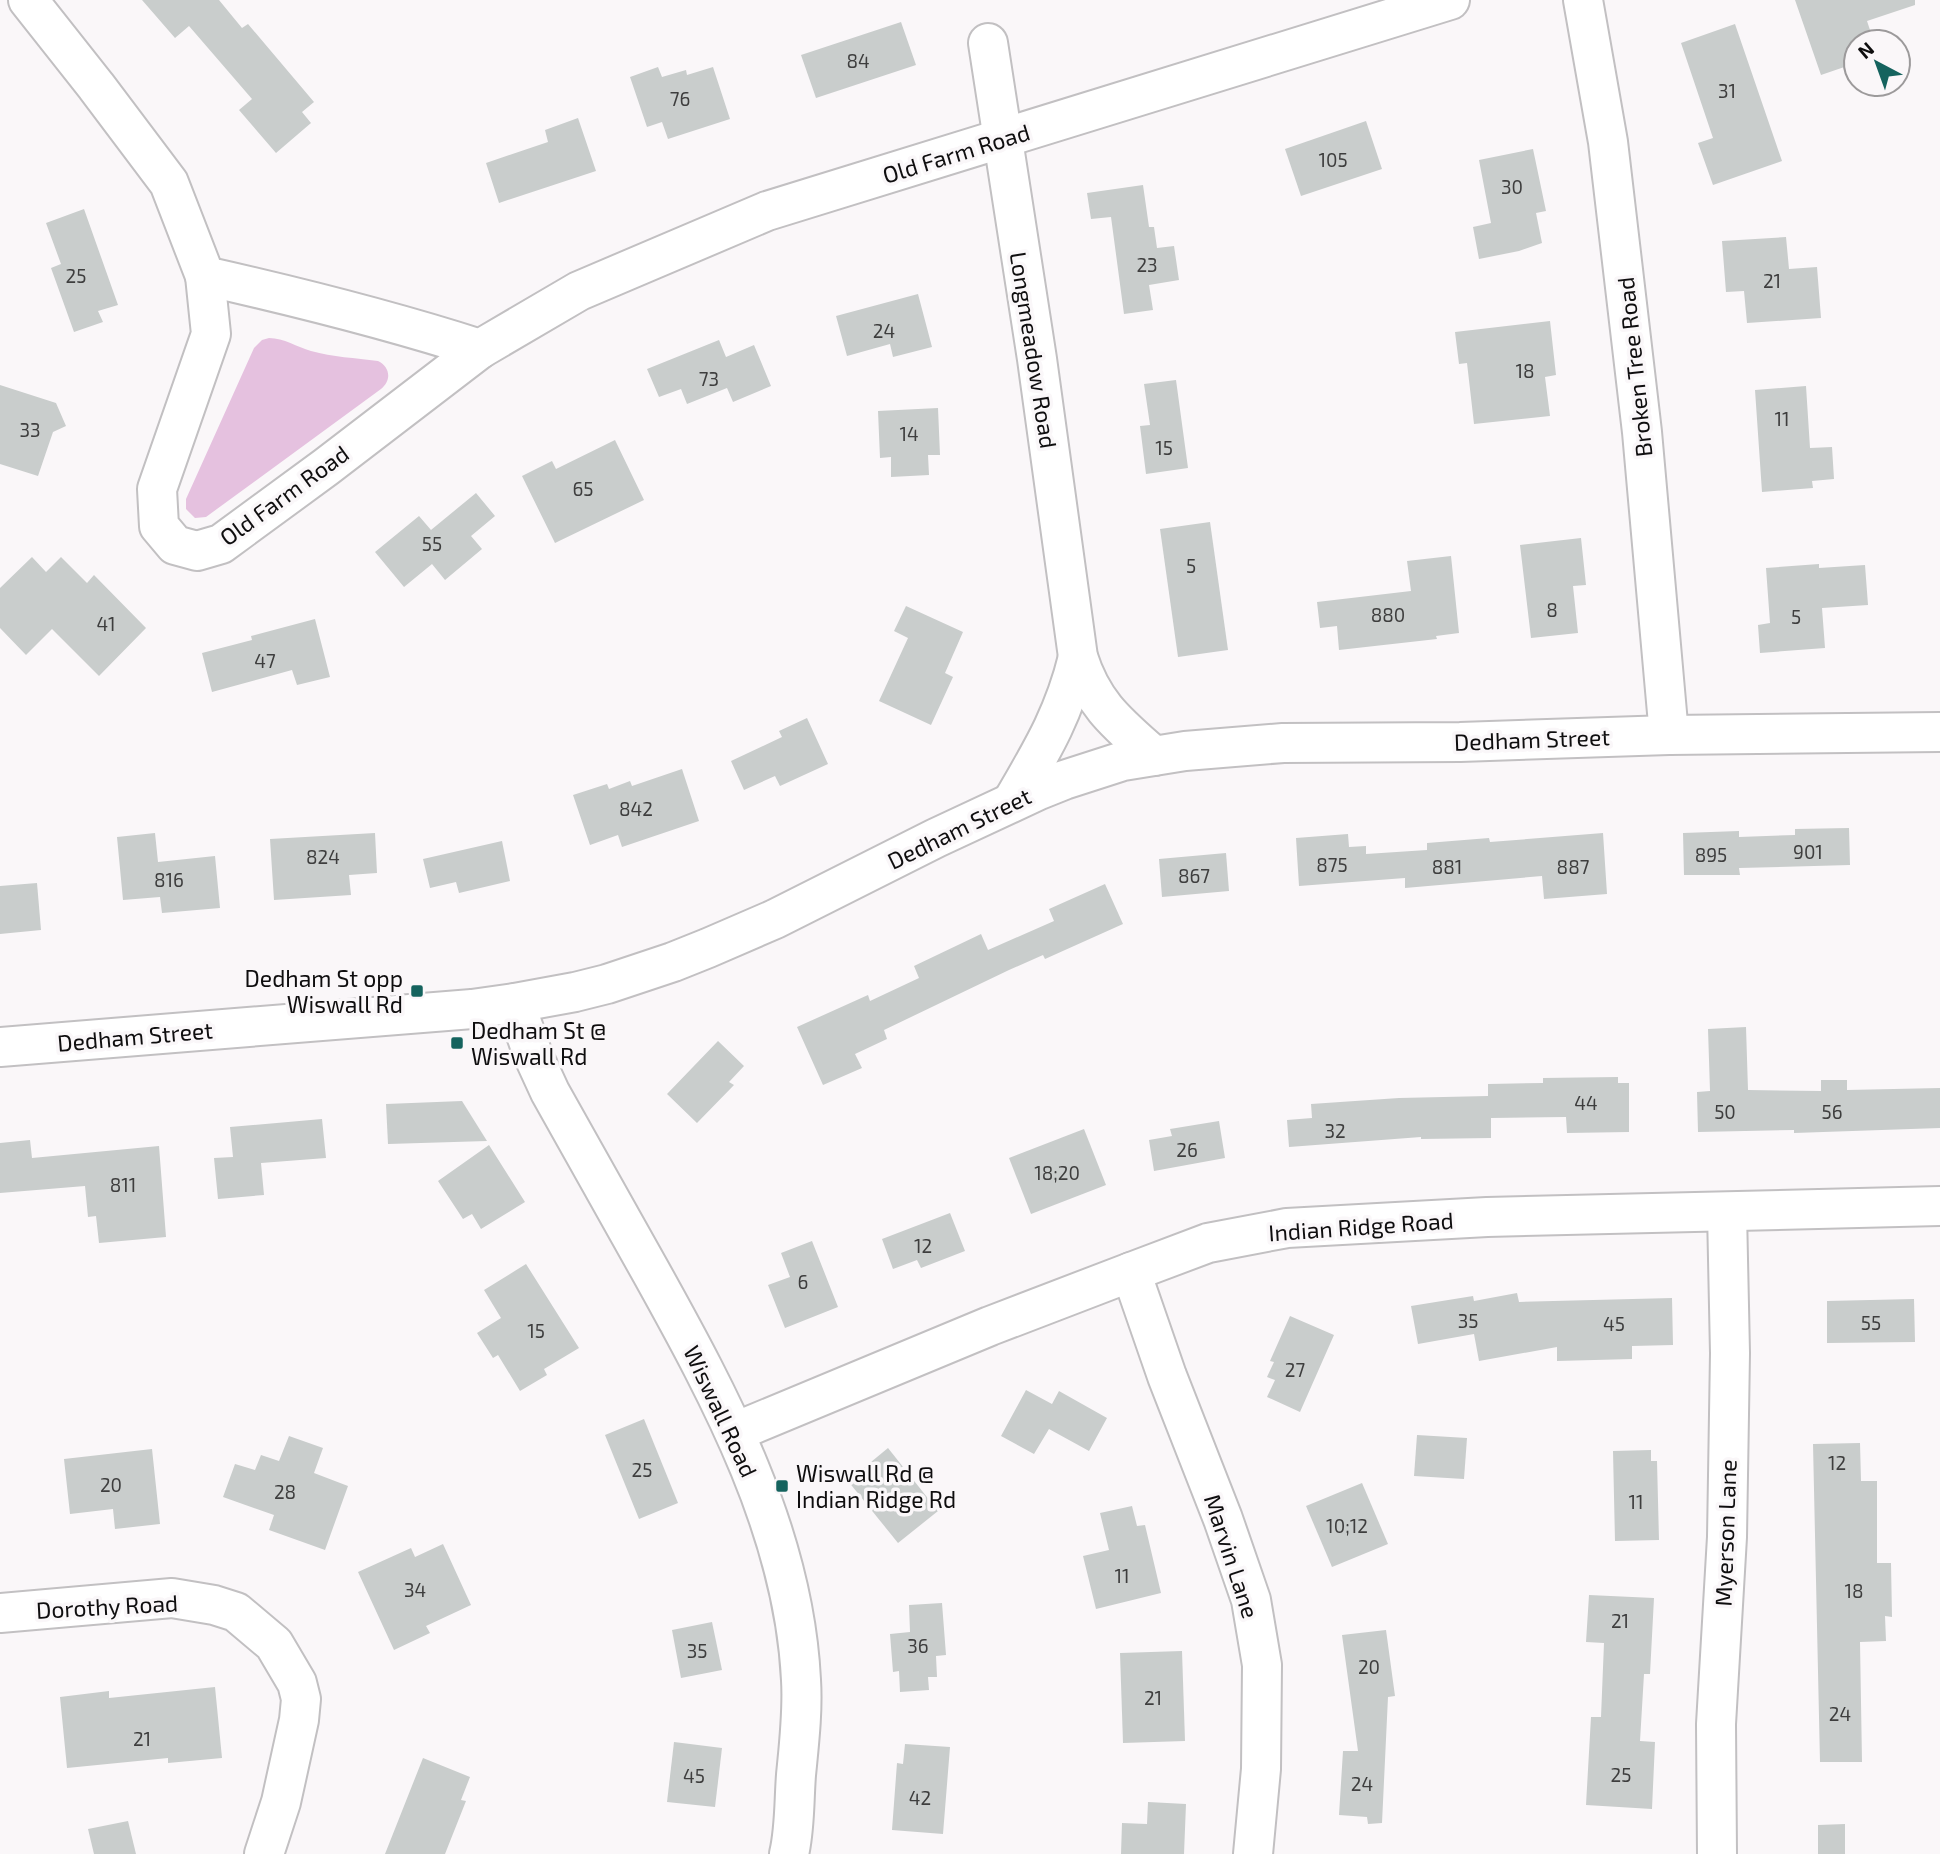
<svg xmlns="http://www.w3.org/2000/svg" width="1940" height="1854" font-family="'Exo 2',sans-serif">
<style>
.green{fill:#e5c1df}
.building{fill:#c9cdcc}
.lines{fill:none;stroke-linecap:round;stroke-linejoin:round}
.minor-casing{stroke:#c2c0c2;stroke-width:42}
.tertiary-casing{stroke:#c2c0c2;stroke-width:42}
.minor{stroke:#fff;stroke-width:38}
.tertiary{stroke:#fff;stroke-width:38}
.poi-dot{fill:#15635e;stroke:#faf7f9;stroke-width:2.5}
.labels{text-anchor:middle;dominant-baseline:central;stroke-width:7;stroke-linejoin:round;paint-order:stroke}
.number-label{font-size:19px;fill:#3e3e3e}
.street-label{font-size:23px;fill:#0f0e0f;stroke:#faf7f9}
.poi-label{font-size:23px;fill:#0f0e0f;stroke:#faf7f9;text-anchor:start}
</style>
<rect width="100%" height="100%" fill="#faf7f9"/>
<path class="green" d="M269,338C284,338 297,347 311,351C333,357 355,358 378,361C390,367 392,380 381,389L206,517L195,518L186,509V499L254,348L262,340Z"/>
<g class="building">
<polygon points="142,0 219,0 242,28 248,24 314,102 302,112 311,123 276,153 239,110 252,99 189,26 175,38"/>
<polygon points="1795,0 1915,0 1915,5 1867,21 1874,42 1856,42 1856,63 1821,75"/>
<polygon points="901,22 916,65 816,98 801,55"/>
<polygon points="1735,24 1782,161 1713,185 1698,143 1713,138 1681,43"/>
<polygon points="658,67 662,77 686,70 687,75 713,67 730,119 668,139 662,122 647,127 630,77"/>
<polygon points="578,118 596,171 499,203 486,163 548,142 545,130"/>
<polygon points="1366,121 1382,169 1301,196 1285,149"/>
<polygon points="1533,149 1546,211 1536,213 1542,243 1519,251 1479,259 1473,227 1491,223 1479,160"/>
<polygon points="1143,185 1149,227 1154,227 1157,248 1174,246 1179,280 1149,285 1153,310 1124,314 1111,217 1091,219 1087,193"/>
<polygon points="84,209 118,305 98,311 103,322 74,332 51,268 61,264 46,223"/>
<polygon points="1786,237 1789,269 1817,267 1821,318 1747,323 1744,291 1726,292 1722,241"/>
<polygon points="918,294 932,347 893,357 890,344 847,356 836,316"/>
<polygon points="1550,321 1556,375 1545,377 1550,416 1474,424 1467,363 1459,364 1455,332"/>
<polygon points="719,340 726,357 754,345 771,386 733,402 727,388 687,404 681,389 659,397 647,369"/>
<polygon points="1176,380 1188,468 1146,474 1140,426 1150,425 1144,384"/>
<polygon points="0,385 56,403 66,426 53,432 38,476 0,464"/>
<polygon points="1806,386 1810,448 1832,447 1834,479 1812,481 1813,488 1762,492 1755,390"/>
<polygon points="938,408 940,455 928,455 929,475 891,477 891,457 880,458 878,411"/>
<polygon points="615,440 644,500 555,543 522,476 552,461 556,469"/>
<polygon points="476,493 495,516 471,536 482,549 445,580 432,564 404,587 375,552 419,516 431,530"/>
<polygon points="1210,522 1228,650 1178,657 1160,529"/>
<polygon points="1581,538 1586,585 1573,586 1578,633 1531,638 1520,545"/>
<polygon points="1451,556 1459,633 1436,636 1437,639 1339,650 1337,626 1320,628 1317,602 1411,591 1407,561"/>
<polygon points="32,557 46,572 61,557 87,583 94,575 146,628 99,676 52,629 26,655 0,628 0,588"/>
<polygon points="1819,564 1819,568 1865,565 1868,605 1822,608 1825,648 1760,653 1758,625 1770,623 1766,568"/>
<polygon points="906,606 963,632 945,673 953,677 931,725 879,701 908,638 894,631"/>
<polygon points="315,619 330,677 297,685 292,670 212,692 202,653 252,640 251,636"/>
<polygon points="807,718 828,764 780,786 775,776 744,790 731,761 782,737 779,731"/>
<polygon points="682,769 699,821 622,847 618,835 590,845 573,795 607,784 609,789 630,781 632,786"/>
<polygon points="1849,828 1850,865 1739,868 1740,875 1684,875 1683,833 1739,831 1739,837 1795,835 1795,829"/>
<polygon points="155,833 158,862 215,856 220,908 162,913 160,897 123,900 117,837"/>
<polygon points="375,833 377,873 349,875 351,895 274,900 270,839"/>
<polygon points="1603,833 1607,894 1544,899 1542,876 1405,888 1405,878 1299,886 1296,838 1348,834 1349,847 1366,846 1366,854 1427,850 1427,843 1489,838 1490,842"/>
<polygon points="502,841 510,881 459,893 456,882 430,888 423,859"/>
<polygon points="1226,853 1229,891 1162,897 1159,859"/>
<polygon points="37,883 41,930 0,934 0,886"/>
<polygon points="1105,884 1123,924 1045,959 1043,955 1009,970 884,1030 887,1039 855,1054 862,1068 823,1085 797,1027 868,995 870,1001 919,978 914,966 981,934 988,950 1054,921 1049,909"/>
<polygon points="1746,1027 1748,1090 1821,1091 1821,1080 1847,1080 1847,1090 1940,1088 1940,1128 1794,1133 1794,1130 1698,1132 1697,1092 1710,1091 1708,1029"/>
<polygon points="718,1041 744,1066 729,1082 734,1085 697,1123 667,1094"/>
<polygon points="1618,1077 1618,1083 1629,1083 1629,1132 1567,1133 1566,1117 1491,1118 1491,1138 1421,1139 1421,1137 1289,1147 1287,1120 1312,1118 1311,1104 1399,1098 1488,1096 1488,1084 1543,1083 1543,1078"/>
<polygon points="462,1101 487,1141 388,1144 386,1104"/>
<polygon points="322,1119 326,1158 261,1163 264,1195 218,1199 214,1158 233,1157 230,1127"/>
<polygon points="1219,1121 1225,1158 1154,1171 1149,1140 1172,1136 1170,1129"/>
<polygon points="1084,1129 1106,1185 1031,1214 1009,1158"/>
<polygon points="30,1140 32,1158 159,1146 166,1237 99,1243 96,1216 88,1217 85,1186 0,1193 0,1143"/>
<polygon points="489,1145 525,1202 481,1229 472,1214 463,1219 438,1181"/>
<polygon points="950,1213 965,1251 921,1268 917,1260 893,1269 882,1239"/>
<polygon points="812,1241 838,1307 785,1328 768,1285 790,1277 781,1253"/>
<polygon points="526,1264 579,1348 544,1369 547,1375 520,1391 498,1355 493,1358 477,1333 501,1318 484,1290"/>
<polygon points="1517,1293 1519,1302 1672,1298 1673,1345 1632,1346 1632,1359 1557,1361 1557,1347 1479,1361 1474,1334 1418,1344 1411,1306 1473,1296 1474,1301"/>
<polygon points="1914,1299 1915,1342 1827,1343 1827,1301"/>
<polygon points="1290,1316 1334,1335 1300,1412 1267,1397 1275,1380 1267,1377 1274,1362 1270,1361"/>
<polygon points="1026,1390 1052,1404 1059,1391 1107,1418 1089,1451 1049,1429 1034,1454 1001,1436"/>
<polygon points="644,1419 678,1503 639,1519 605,1435"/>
<polygon points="1417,1435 1467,1438 1464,1479 1414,1476"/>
<polygon points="289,1436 323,1448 314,1473 348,1486 325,1550 269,1530 274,1515 223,1497 235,1464 255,1470 261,1455 279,1461"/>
<polygon points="1860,1443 1861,1481 1877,1481 1877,1563 1891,1563 1892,1617 1885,1616 1886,1641 1860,1642 1862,1762 1820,1762 1813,1444"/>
<polygon points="888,1448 938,1511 898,1543 848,1481"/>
<polygon points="152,1449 160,1524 115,1529 113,1509 70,1514 64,1459"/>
<polygon points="1651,1450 1651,1461 1657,1461 1659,1540 1615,1541 1613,1451"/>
<polygon points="1362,1483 1388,1544 1332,1567 1306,1506"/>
<polygon points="1132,1506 1137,1526 1145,1525 1161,1593 1096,1609 1083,1556 1109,1550 1100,1513"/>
<polygon points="443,1544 471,1605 426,1626 430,1633 394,1650 358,1572 411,1548 415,1557"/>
<polygon points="1589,1595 1654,1598 1650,1674 1644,1674 1640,1741 1655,1742 1652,1809 1586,1805 1591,1717 1601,1717 1604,1643 1586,1642"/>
<polygon points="942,1603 946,1655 936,1656 937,1677 928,1677 929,1690 900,1692 899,1671 893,1672 890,1634 910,1632 909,1605"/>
<polygon points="712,1622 722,1670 681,1678 672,1630"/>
<polygon points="1386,1630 1395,1696 1388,1697 1382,1823 1368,1824 1367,1817 1339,1815 1343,1751 1358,1751 1342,1635"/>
<polygon points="1182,1651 1185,1741 1123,1743 1120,1653"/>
<polygon points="215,1687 222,1758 168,1763 168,1758 67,1768 60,1697 109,1691 109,1698"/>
<polygon points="674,1742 722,1748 715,1807 667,1802"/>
<polygon points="905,1744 950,1747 943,1834 892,1830 897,1763 903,1764"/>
<polygon points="423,1758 470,1777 461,1800 466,1801 445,1854 385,1854"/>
<polygon points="1148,1802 1186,1804 1184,1854 1121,1854 1122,1823 1147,1824"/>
<polygon points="128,1821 136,1854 94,1854 88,1829"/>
<polygon points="1845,1824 1845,1854 1818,1854 1818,1825"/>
</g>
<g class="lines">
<g class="minor-casing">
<g id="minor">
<path d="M28,0L96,86L169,183L205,276C298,297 390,320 480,349L579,291L767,211L1450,0"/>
<polyline points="1583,0 1608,142 1642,432 1669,735"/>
<path d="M988,43L1037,359L1078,657C1093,705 1118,724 1154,756"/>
<polyline points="205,276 211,334 157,489 159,526 175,545 197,551 221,544 326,467 480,349"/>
<path d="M1012,802C1041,752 1064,715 1078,657"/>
<polyline points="1131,1272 1167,1376 1223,1519 1251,1600 1262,1665 1261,1769 1253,1854"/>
<polyline points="735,1432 990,1326 1131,1272 1208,1243 1287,1228 1487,1217 1940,1206"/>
<polyline points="0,1613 172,1598 214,1605 236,1612 274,1644 297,1683 301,1699 299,1720 281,1802 264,1854"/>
<polyline points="1717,1854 1716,1724 1727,1537 1730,1353 1727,1212"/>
</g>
</g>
<g class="tertiary-casing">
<g id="tertiary">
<path d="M515,1003L533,1055L550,1092C584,1152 617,1212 651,1272C721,1398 794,1533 801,1680C803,1711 799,1744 796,1775C794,1801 795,1829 789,1854"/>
<polyline points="0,1047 472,1009 515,1003 575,992 607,984 673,962 708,948 775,919 936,838 1039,790 1064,780 1123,761 1185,751 1283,743 1460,742 1669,735 1940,732"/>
</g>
</g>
<use href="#minor" class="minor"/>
<use href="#tertiary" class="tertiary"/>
</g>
<g class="poi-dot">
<rect x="410" y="984" width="14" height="14" rx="3.5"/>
<rect x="450" y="1036" width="14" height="14" rx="3.5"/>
<rect x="775" y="1479" width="14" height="14" rx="3.5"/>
</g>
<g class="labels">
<g class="number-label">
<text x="858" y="60">84</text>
<text x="1727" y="90">31</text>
<text x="680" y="98">76</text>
<text x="1333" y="159">105</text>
<text x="1512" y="186">30</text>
<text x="1147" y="264">23</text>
<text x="76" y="275">25</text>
<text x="1772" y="280">21</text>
<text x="884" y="330">24</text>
<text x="1525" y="370">18</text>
<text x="709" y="378">73</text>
<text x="1782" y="418">11</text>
<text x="30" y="429">33</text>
<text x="909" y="433">14</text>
<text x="1164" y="447">15</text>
<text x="583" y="488">65</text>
<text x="432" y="543">55</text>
<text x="1191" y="565">5</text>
<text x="1552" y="609">8</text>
<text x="1388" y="614">880</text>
<text x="1796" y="616">5</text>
<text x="106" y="623">41</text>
<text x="265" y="660">47</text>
<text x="636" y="808">842</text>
<text x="1808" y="851">901</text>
<text x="1711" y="854">895</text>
<text x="323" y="856">824</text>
<text x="1332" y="864">875</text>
<text x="1447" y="866">881</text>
<text x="1573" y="866">887</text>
<text x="1194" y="875">867</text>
<text x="169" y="879">816</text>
<text x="1586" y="1102">44</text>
<text x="1725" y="1111">50</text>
<text x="1832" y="1111">56</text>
<text x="1335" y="1130">32</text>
<text x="1187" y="1149">26</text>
<text x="1057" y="1172">18;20</text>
<text x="123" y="1184">811</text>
<text x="923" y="1245">12</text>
<text x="803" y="1281">6</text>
<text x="1468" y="1320">35</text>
<text x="1871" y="1322">55</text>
<text x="1614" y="1323">45</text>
<text x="536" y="1330">15</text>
<text x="1295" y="1369">27</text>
<text x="1837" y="1462">12</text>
<text x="642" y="1469">25</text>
<text x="111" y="1484">20</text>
<text x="285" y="1491">28</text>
<text x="1636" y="1501">11</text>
<text x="1347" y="1525">10;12</text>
<text x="1122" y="1575">11</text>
<text x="415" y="1589">34</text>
<text x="1854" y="1590">18</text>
<text x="1620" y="1620">21</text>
<text x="918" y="1645">36</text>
<text x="697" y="1650">35</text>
<text x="1369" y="1666">20</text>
<text x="1153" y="1697">21</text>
<text x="1840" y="1713">24</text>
<text x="142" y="1738">21</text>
<text x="1621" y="1774">25</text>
<text x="694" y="1775">45</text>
<text x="1362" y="1783">24</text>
<text x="920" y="1797">42</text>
</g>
<g class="street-label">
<text transform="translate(956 153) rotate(-17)">Old Farm Road</text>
<text transform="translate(1034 350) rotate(81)">Longmeadow Road</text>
<text transform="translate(1634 367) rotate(-96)">Broken Tree Road</text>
<text transform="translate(284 495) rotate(-36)">Old Farm Road</text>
<text transform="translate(1532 739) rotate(-2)">Dedham Street</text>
<text transform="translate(959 828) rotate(-26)">Dedham Street</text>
<text transform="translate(135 1036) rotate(-5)">Dedham Street</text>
<text transform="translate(1361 1226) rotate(-4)">Indian Ridge Road</text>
<text transform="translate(721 1411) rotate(65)">Wiswall Road</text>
<text transform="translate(1725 1533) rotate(-88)">Myerson Lane</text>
<text transform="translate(1232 1556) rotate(72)">Marvin Lane</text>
<text transform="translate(107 1606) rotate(-3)">Dorothy Road</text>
</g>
<g class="poi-label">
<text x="403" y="978" text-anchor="end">Dedham St opp<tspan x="403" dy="26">Wiswall Rd</tspan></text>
<text x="471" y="1030">Dedham St @<tspan x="471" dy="26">Wiswall Rd</tspan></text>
<text x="796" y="1473">Wiswall Rd @<tspan x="796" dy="26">Indian Ridge Rd</tspan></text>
</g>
</g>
<g transform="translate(1877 63) rotate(319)"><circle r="33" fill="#faf7f9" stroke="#9c9a9b" stroke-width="2"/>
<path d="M0-5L12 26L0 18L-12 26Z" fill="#15635e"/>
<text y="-10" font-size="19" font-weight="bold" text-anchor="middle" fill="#0f0e0f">N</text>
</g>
</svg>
